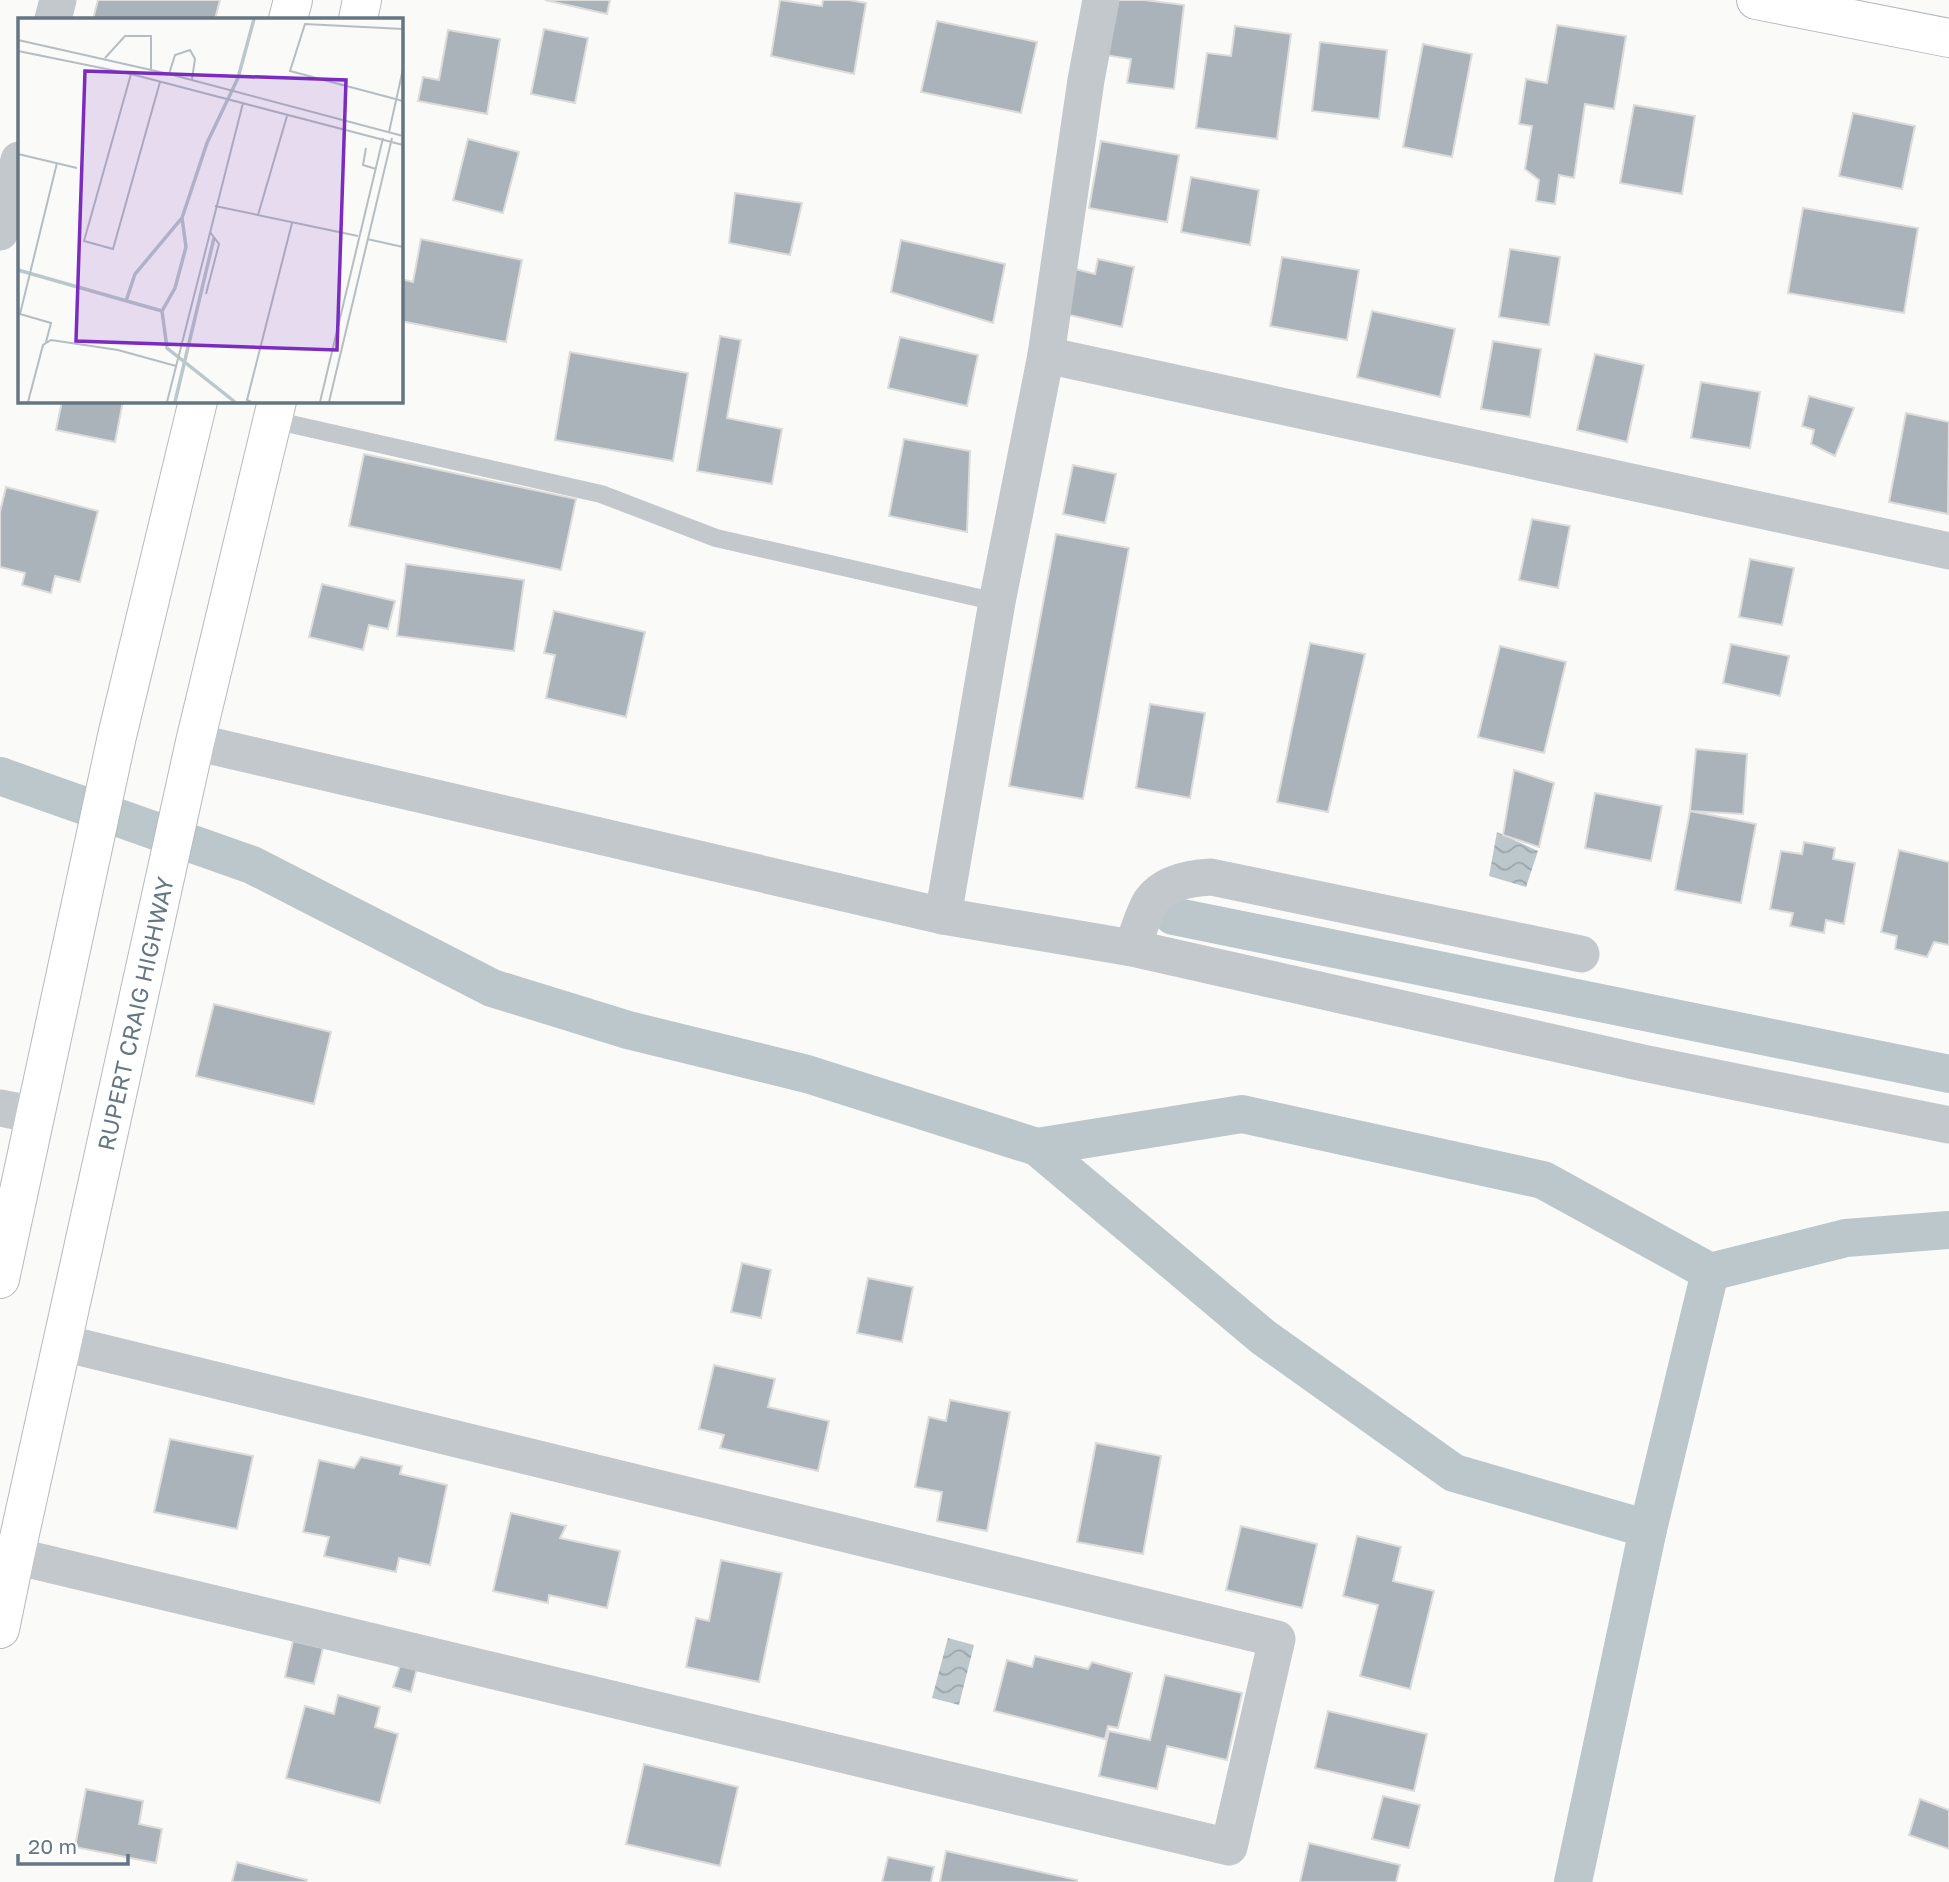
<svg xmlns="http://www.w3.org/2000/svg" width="1949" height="1882" font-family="'Golos Text',sans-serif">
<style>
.water{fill:url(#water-waves)}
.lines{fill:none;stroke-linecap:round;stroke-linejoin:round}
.canal{stroke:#bbc7cb;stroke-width:38}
.building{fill:#aab3b9;stroke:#dcdcda;stroke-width:2}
.secondary-casing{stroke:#b3babf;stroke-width:40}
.primary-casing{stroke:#b5babe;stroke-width:40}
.lane{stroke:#c3c8cc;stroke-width:18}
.street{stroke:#c3c8cc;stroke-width:37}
.secondary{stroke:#fff;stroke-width:38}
.primary{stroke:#fff;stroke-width:38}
.labels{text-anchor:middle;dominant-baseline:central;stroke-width:7;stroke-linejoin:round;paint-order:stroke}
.street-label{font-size:23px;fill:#657683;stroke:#fff}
.inset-river{fill:none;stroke:#bbc7cb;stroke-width:3.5}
.inset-road{fill:none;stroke:#b5bdc2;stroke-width:2}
.view{fill:#7b2cbf;fill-opacity:0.15;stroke:#7b2cbf;stroke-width:3.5}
.inset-edge{fill:none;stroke:#657683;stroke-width:3.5}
</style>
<defs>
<pattern id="water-waves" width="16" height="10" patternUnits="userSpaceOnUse" patternTransform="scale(1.75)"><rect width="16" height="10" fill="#bbc7cb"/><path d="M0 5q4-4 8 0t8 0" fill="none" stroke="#9ca6aa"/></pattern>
</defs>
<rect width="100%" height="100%" fill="#fafaf8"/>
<g class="water">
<polygon points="1497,832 1538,851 1526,887 1489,876"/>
<polygon points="948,1638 974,1645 959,1705 932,1698"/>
</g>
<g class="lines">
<g class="canal">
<polyline points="0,776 252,865 492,988 628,1030 807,1074 1037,1147 1263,1337 1454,1473 1648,1529"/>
<polyline points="1173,916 1949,1074"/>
<polyline points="1037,1147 1242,1114 1543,1180 1710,1272 1846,1238 1949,1230"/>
<polyline points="1573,1882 1648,1529 1710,1272"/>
</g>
</g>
<g class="building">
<polygon points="98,0 220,0 215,19 93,19"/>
<polygon points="545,0 610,0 607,14"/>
<polygon points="780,0 822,6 823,0 849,0 866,3 854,74 771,56"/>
<polygon points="1112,0 1144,0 1184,5 1174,89 1127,83 1131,59 1105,55"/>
<polygon points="937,21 1037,42 1021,113 921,92"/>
<polygon points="1557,25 1626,36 1614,109 1585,104 1574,178 1559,175 1555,204 1536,201 1539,180 1525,169 1532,126 1519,124 1526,79 1547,83"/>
<polygon points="1235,26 1291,34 1277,139 1196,128 1207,53 1231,56"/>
<polygon points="544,29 588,38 575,103 531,94"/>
<polygon points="448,30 500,39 487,114 418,101 423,77 439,80"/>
<polygon points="1320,42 1387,50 1379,119 1312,111"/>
<polygon points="1423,44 1472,54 1452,157 1403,147"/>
<polygon points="1634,105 1695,116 1682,194 1620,183"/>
<polygon points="1853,113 1915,126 1902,189 1839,176"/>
<polygon points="468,139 519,152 503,213 453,200"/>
<polygon points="1101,141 1179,155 1167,222 1089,208"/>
<polygon points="1191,177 1259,190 1250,245 1181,232"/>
<polygon points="735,193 802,203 790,255 729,243"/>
<polygon points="1803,208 1918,228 1904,313 1788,293"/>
<polygon points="421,239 522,260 506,342 401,321 401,279 413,282"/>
<polygon points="901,240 1005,264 993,323 891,292"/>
<polygon points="1510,249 1560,257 1549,325 1499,317"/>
<polygon points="1282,257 1359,270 1347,340 1270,326"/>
<polygon points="1098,259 1134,267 1122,327 1065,314 1075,269 1095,274"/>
<polygon points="1372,311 1455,329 1440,397 1357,377"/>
<polygon points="720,336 741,340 727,418 782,429 772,484 697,471"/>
<polygon points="900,337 978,355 967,406 888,388"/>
<polygon points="1493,341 1541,349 1530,417 1481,409"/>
<polygon points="570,352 688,373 673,461 555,440"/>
<polygon points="1595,354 1644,365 1627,442 1577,430"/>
<polygon points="1701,382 1760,392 1750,448 1691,438"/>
<polygon points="1809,396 1854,408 1835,456 1811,444 1814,430 1802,426"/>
<polygon points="62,401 123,401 115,442 56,430"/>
<polygon points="1906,413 1949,422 1948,514 1889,502"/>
<polygon points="904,439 970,451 967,532 889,516"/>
<polygon points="364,454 576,499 561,570 349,526"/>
<polygon points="1073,465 1116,474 1105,523 1063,514"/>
<polygon points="6,487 98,511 80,582 55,576 51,593 22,585 25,573 0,567 0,512"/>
<polygon points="1532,519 1570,526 1558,588 1519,580"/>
<polygon points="1056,534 1129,548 1083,799 1009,786"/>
<polygon points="1750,559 1794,568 1782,625 1739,617"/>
<polygon points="406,564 524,580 514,651 397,636"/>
<polygon points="322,584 395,601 388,629 369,625 363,650 309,637"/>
<polygon points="554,611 645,632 626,717 546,698 555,655 544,653"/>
<polygon points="1310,643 1365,654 1328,812 1277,802"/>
<polygon points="1731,644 1789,656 1780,696 1723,683"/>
<polygon points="1500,646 1566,662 1544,753 1478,737"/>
<polygon points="1150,704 1205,713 1190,798 1136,788"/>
<polygon points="1696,749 1747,754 1743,814 1690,811"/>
<polygon points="1514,770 1554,783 1539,847 1503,835"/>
<polygon points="1595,793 1662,806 1651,861 1585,848"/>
<polygon points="1690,811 1756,824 1741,903 1675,890"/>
<polygon points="1804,842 1835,848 1833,859 1855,863 1844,924 1826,920 1824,933 1790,926 1793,913 1770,909 1781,851 1802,854"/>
<polygon points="1899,850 1949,862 1949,945 1934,942 1927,957 1895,949 1897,936 1881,932"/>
<polygon points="214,1004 331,1032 314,1104 196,1076"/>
<polygon points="742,1263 771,1270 761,1318 731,1312"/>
<polygon points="868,1278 913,1287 902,1342 857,1333"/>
<polygon points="714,1365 775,1379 768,1407 829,1421 818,1471 720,1448 724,1435 699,1429"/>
<polygon points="950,1400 1010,1412 987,1531 937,1521 942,1492 915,1487 929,1417 946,1421"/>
<polygon points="170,1439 253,1456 237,1529 154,1512"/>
<polygon points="1096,1443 1161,1456 1143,1554 1077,1542"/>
<polygon points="361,1457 402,1466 400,1474 447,1485 430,1565 399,1558 396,1572 324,1556 329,1537 303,1532 319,1460 354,1468"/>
<polygon points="511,1513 566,1526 560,1538 620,1551 607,1608 549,1595 548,1603 493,1591"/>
<polygon points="1241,1526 1317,1544 1302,1608 1226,1590"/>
<polygon points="1357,1536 1401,1547 1393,1581 1434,1591 1410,1689 1360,1676 1378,1605 1343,1596"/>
<polygon points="721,1560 782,1573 759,1682 686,1667 696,1618 709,1621"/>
<polygon points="293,1641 323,1648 314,1684 285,1677"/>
<polygon points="1035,1656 1088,1669 1092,1662 1132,1673 1118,1728 1108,1726 1105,1739 994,1711 1007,1660 1032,1667"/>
<polygon points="401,1663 417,1668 411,1692 393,1687"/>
<polygon points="1165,1675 1242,1693 1227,1760 1167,1746 1157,1789 1099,1776 1109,1731 1150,1740"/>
<polygon points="338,1695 380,1707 375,1727 398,1734 380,1803 286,1778 305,1706 334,1714"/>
<polygon points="1328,1711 1427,1734 1414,1791 1315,1768"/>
<polygon points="644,1764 738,1787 720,1866 626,1844"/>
<polygon points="86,1789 143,1801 139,1824 162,1829 156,1863 75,1847"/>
<polygon points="1383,1796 1420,1805 1409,1848 1372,1839"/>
<polygon points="1920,1799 1949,1810 1949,1849 1909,1835"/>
<polygon points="1309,1843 1400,1865 1396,1882 1300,1882"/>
<polygon points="946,1851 1077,1880 1077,1882 940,1882"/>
<polygon points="888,1857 934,1867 931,1882 882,1882"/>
<polygon points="237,1862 307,1880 306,1882 232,1882"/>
</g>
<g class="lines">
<g class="secondary-casing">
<polyline id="secondary" points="1756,0 1949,38"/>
</g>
<g class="primary-casing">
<g id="primary">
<polyline points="288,19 293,0"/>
<polyline points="358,19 362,0"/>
<polyline points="0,1279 117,736 198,401"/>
<path id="s1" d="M0,1629L15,1556L195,742L277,401"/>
</g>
</g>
<polyline class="lane" points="273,420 601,494 716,538 997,602"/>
<g class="street">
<polyline points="53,19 58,0"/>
<polyline points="0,232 19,160"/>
<polyline points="1046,355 1949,551"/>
<polyline points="195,742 943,916 1132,948 1643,1063 1949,1125"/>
<polyline points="943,916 997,602 1046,355 1086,80 1101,0"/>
<path d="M1132,948C1137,936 1144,911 1151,901C1164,883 1191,878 1211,877L1581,954"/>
<polyline points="0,1108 35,1115"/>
<polyline points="15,1556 1229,1847 1277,1639 63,1343"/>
</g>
<use href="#secondary" class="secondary"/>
<use href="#primary" class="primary"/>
</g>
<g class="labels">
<g class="street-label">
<text stroke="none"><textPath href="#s1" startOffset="630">RUPERT CRAIG HIGHWAY</textPath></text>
</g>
</g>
<g transform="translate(18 18)">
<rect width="385" height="385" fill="#fafaf8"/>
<path class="inset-river" d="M164,200L168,229L157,270L144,293L149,330L217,384M0,252L144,293M108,283L117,256L164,200L189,125L220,60L236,1M157,384L196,220"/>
<path class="inset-road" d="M385,11L287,6L272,53L385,83M0,22L151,56L385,118M0,33L113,56L385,127M87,40L107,18H133V52M113,56L66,223L95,231L142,64M151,56L157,37L172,32L177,41L174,61M371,114L385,51M348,130L345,147L358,151M0,136L59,150M197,188L340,218M240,197L269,98M349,221L385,229M188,276L201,226L192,214M28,324L33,305L2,296L39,145M10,384L25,327L33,322L100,332L158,348M149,384L225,85M233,384L229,382L274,205M302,384L365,120M311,384L374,120"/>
<path class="view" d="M67,53L328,62L319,332L58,323Z"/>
<rect width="385" height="385" class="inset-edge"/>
</g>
<path d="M18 1854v10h110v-10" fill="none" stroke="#657683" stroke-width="3.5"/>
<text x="28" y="1854" font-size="21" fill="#657683" stroke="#ffffff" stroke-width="5" paint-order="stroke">20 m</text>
</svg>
